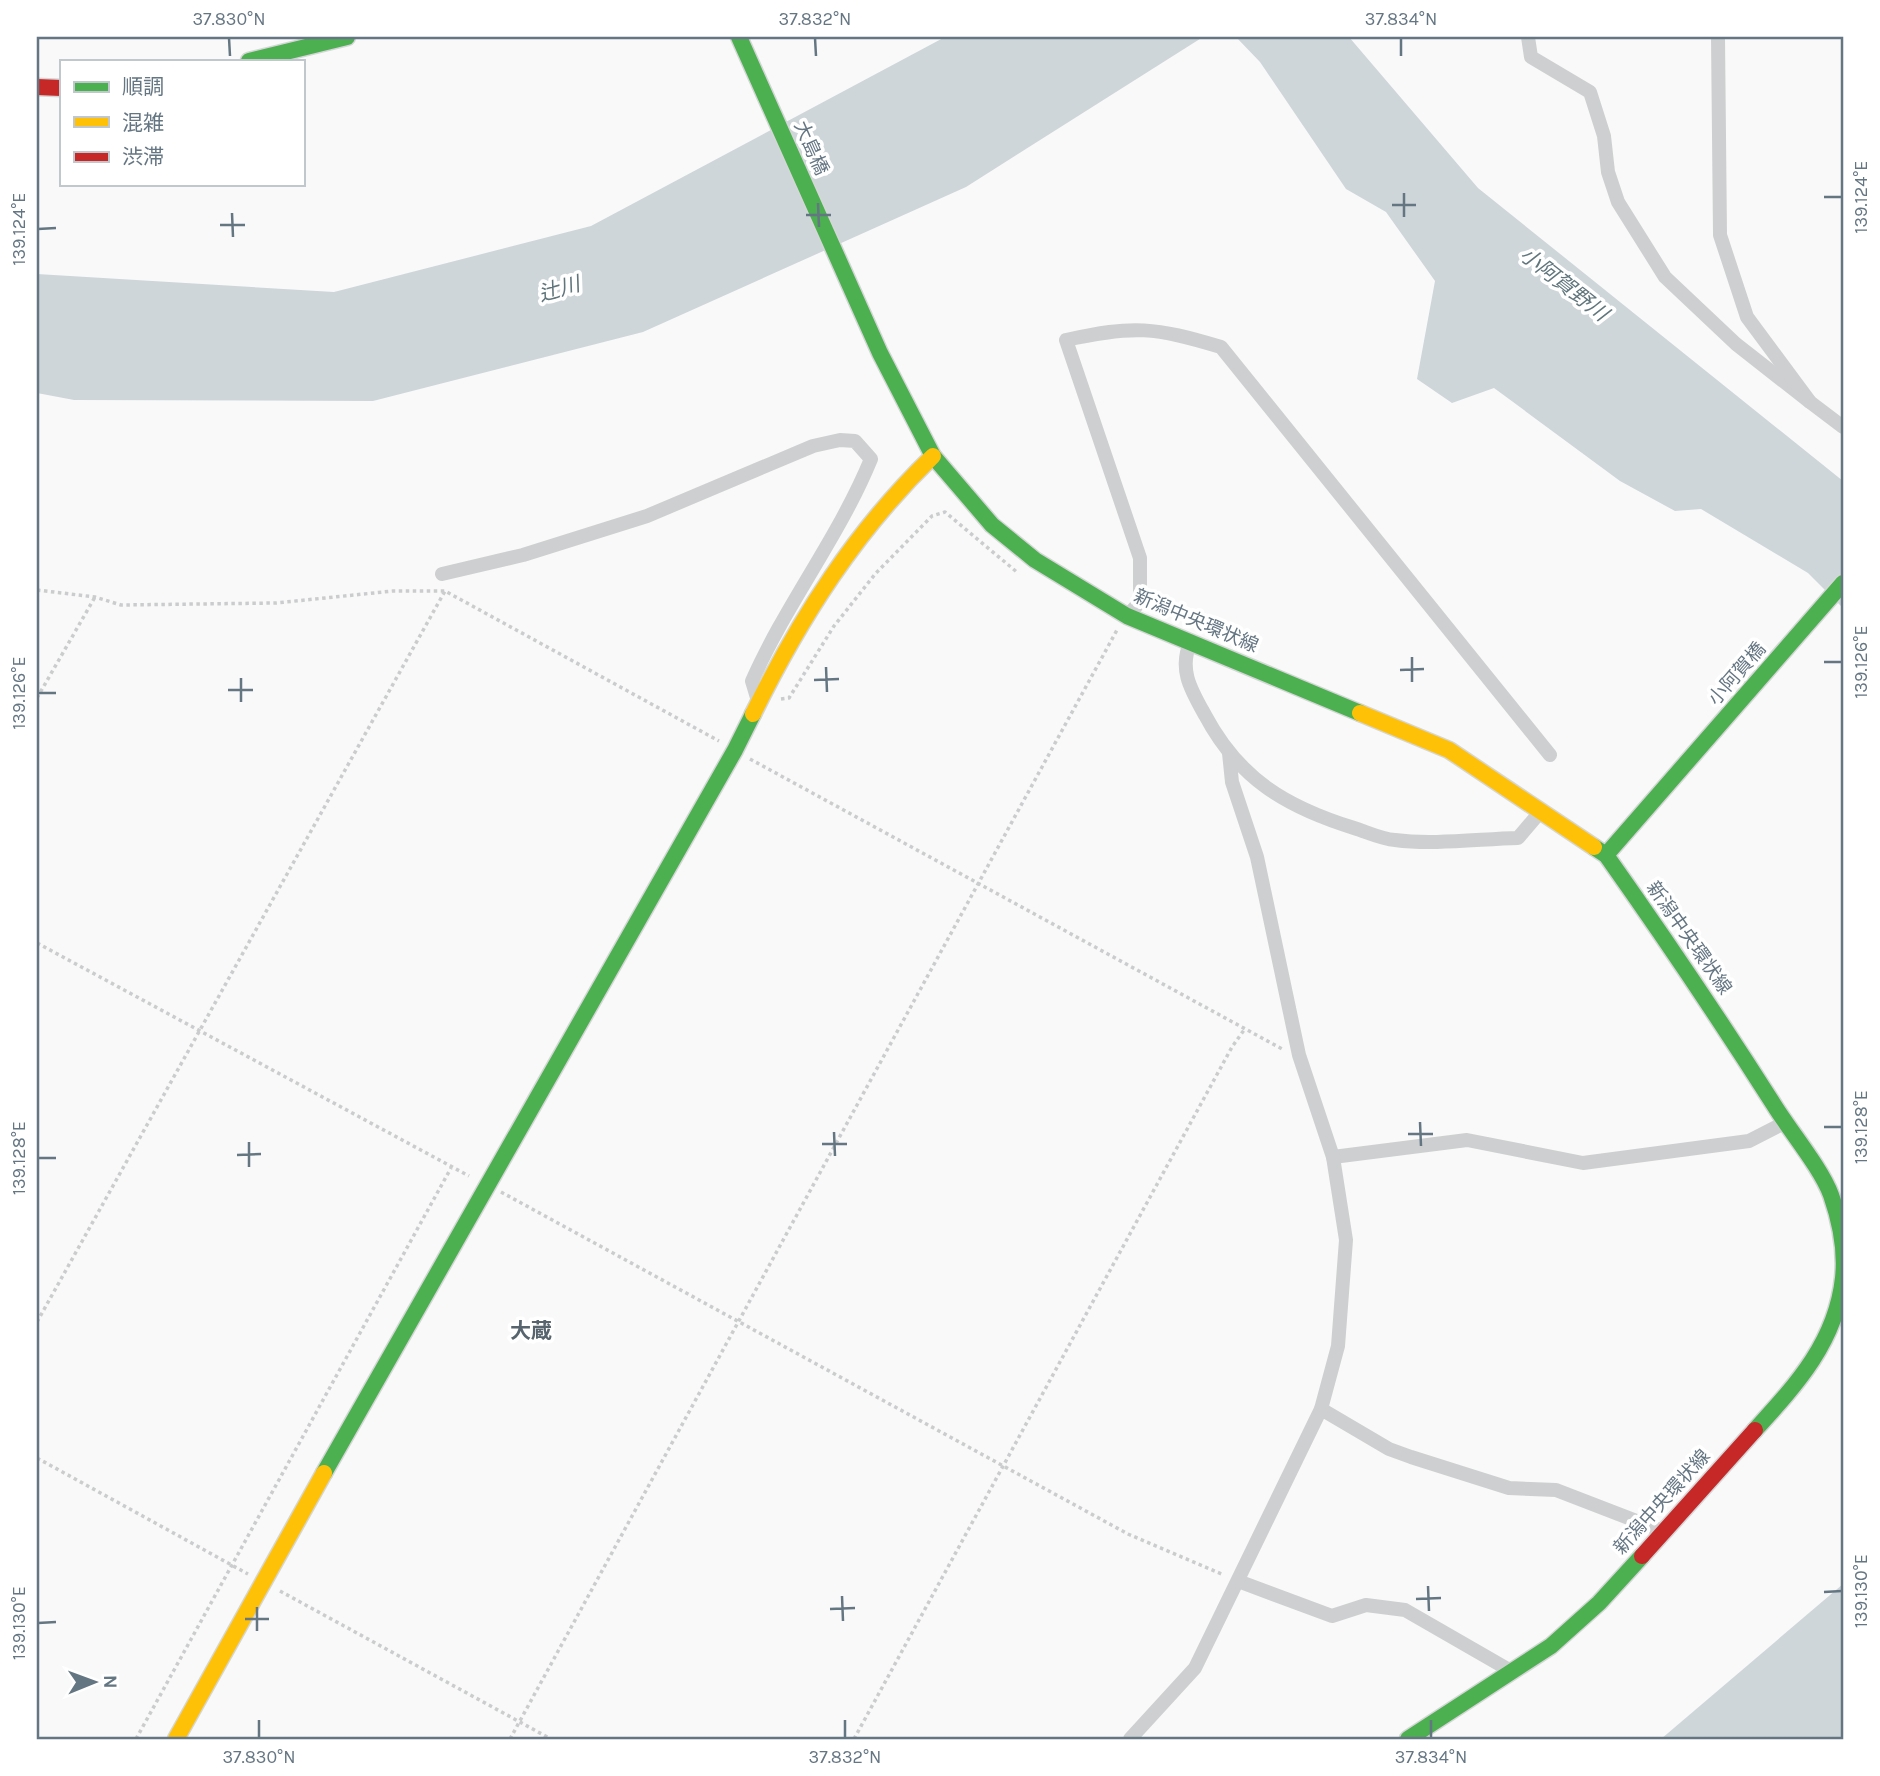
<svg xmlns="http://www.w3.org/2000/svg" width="1880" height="1776" font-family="Karla,'Noto Sans JP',sans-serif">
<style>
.water{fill:#ced6d9}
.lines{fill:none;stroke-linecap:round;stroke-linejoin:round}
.fast-casing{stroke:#d5d6d7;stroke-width:19}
.slow-casing{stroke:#d5d6d7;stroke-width:19}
.jam-casing{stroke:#d5d6d7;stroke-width:19}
.path{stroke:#cbcccd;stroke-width:3.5;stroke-dasharray:3.5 3.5;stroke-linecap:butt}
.street{stroke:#cecfd0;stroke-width:14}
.fast{stroke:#4caf50;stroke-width:16}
.slow{stroke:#ffc107;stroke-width:16}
.jam{stroke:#c62828;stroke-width:16}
.ticks{fill:none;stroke:#657683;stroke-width:2.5}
.labels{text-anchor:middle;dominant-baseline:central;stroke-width:7;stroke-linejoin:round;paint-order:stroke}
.street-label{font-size:19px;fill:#657683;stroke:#fff}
.water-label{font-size:21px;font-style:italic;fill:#60757c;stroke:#fff}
.neighbourhood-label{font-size:21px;font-weight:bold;fill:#57646e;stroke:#fff}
.neatline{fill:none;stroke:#657683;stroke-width:2.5}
.ticks-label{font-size:18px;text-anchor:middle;fill:#657683}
</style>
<rect width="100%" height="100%" fill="#f9f9f9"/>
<g class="water">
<polygon points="945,37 1203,37 966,187 643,332 373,401 74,400 37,393 37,274 334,292 591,226"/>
<polygon points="1236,37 1349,37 1478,188 1843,481 1843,608 1808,573 1701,509 1675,511 1620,481 1494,388 1452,403 1417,379 1435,281 1386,212 1346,189 1260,62"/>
<polygon points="1843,1584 1843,1739 1661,1739"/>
</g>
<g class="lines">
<g class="fast-casing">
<g id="fast">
<polyline points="739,37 880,353 933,456 992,525 1035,560 1127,616 1360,713"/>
<polyline points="249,61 347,37"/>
<path d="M1594,847L1606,855C1664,937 1720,1020 1774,1105C1790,1131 1821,1168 1831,1195C1840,1221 1846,1250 1843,1278C1836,1342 1796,1385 1755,1430"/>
<polyline points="1606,855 1843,583"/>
<polyline points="324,1473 735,750 753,714"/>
<polyline points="1408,1739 1551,1646 1599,1603 1642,1556"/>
</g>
</g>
<g class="slow-casing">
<g id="slow">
<polyline points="1360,713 1449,750 1594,847"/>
<path d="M753,714C800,618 856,530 933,456"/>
<polyline points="176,1739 324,1473"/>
</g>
</g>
<g class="jam-casing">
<g id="jam">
<polyline points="37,87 61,88"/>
<polyline points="1642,1556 1755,1430"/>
</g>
</g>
<g class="path">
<polyline points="37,590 95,597 121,605 276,603 393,591 445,591 719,741"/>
<polyline points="37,698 95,597"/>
<polyline points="781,699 789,698 834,626 876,573 932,516 945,512 1018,573"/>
<polyline points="750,759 1284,1050"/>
<polyline points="37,943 469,1176"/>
<polyline points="501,1192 1128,1534 1224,1575"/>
<polyline points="37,1322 445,591"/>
<polyline points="37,1458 248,1574"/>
<polyline points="280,1591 551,1739"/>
<polyline points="136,1739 451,1168"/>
<polyline points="510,1739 1117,630"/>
<polyline points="854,1739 1232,1047 1244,1030"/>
</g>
<g class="street">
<polyline points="1528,37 1531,57 1590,92 1604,136 1608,172 1618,202 1665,277 1736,344 1810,402"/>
<polyline points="1718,37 1720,235 1747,317 1810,402 1843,427"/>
<path d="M442,574L523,555L647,516L813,446L840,440L855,441L871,459C839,537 786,604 752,681L758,701"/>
<path d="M1127,616L1140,602V558L1066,340C1134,325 1154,327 1221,347L1550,755"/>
<path d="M1191,641C1178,669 1191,690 1205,715C1239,779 1286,807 1354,828C1367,832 1381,839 1395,840C1433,845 1479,839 1518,838L1541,811"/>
<polyline points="1333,1157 1467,1140 1583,1163 1749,1141 1784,1123"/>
<polyline points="1321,1409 1389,1449 1411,1457 1509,1488 1556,1490 1665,1532"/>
<polyline points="1238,1581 1332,1616 1366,1605 1405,1610 1511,1671"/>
<polyline points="1130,1739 1195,1668 1321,1409 1338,1346 1346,1240 1333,1157 1299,1055 1257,857 1232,782 1229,753"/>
</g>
<use href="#fast" class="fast"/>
<use href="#slow" class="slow"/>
<use href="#jam" class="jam"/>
</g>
<path class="ticks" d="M229,38L230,56M815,38L816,56M1401,38V56M1404,193V217M1824,197H1842M818,203L819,227M1392,205H1416M232,213L233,237M806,215H831M220,225H245M38,229L56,228M1412,657V682M1824,662H1842M826,667L827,692M1400,670L1424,669M241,678V702M814,680L839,679M228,690H253M38,693H56M1420,1122L1421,1146M1824,1127H1842M834,1132L835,1156M1408,1134H1433M249,1142V1167M822,1144H847M237,1155L261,1154M38,1158H56M1428,1586L1429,1611M1824,1592L1842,1591M842,1596L843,1621M1416,1599L1441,1598M257,1607V1631M830,1609L855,1608M245,1619H269M38,1623L56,1622M259,1720V1738M845,1720V1738M1431,1720V1738"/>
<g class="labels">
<g class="street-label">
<text transform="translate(811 148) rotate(66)">大島橋</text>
<text transform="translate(1196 621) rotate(23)">新潟中央環状線</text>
<text transform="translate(1737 674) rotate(-49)">小阿賀橋</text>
<text transform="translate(1689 938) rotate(55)">新潟中央環状線</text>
<text transform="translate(1662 1502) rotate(-48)">新潟中央環状線</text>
</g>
<g class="water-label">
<text transform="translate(1564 284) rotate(38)">小阿賀野川</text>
<text transform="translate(559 289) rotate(-16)">辻川</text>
</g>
<g class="neighbourhood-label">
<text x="531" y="1331">大蔵</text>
</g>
</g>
<rect width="1880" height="1776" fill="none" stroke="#ffffff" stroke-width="77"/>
<rect x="60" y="60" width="245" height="126" fill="#ffffff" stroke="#c1c8cd" stroke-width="2"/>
<rect x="74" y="82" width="35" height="10" fill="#4caf50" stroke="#c1c8cd" stroke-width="2"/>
<text x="122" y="94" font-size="21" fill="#657683">順調</text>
<rect x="74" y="117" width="35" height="10" fill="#ffc107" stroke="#c1c8cd" stroke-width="2"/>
<text x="122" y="130" font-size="21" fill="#657683">混雑</text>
<rect x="74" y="152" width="35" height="10" fill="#c62828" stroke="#c1c8cd" stroke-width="2"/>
<text x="122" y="164" font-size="21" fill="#657683">渋滞</text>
<g transform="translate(94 1682) rotate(89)" stroke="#ffffff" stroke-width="5" paint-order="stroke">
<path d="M0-5L12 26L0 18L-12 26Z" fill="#657683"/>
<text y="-10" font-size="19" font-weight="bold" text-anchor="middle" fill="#657683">N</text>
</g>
<rect x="38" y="38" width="1804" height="1700" class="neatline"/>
<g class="ticks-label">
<text x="229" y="25">37.830°N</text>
<text x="815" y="25">37.832°N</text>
<text x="1401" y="25">37.834°N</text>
<text transform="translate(1861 197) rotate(-90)" y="6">139.124°E</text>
<text transform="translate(19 229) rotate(-90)" y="6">139.124°E</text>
<text transform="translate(1861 662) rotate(-90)" y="6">139.126°E</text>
<text transform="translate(19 693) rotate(-90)" y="6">139.126°E</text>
<text transform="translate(1861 1127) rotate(-90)" y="6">139.128°E</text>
<text transform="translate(19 1158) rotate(-90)" y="6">139.128°E</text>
<text transform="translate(1861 1591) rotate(-90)" y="6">139.130°E</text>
<text transform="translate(19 1623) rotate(-90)" y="6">139.130°E</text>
<text x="259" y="1763">37.830°N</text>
<text x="845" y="1763">37.832°N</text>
<text x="1431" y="1763">37.834°N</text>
</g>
</svg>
